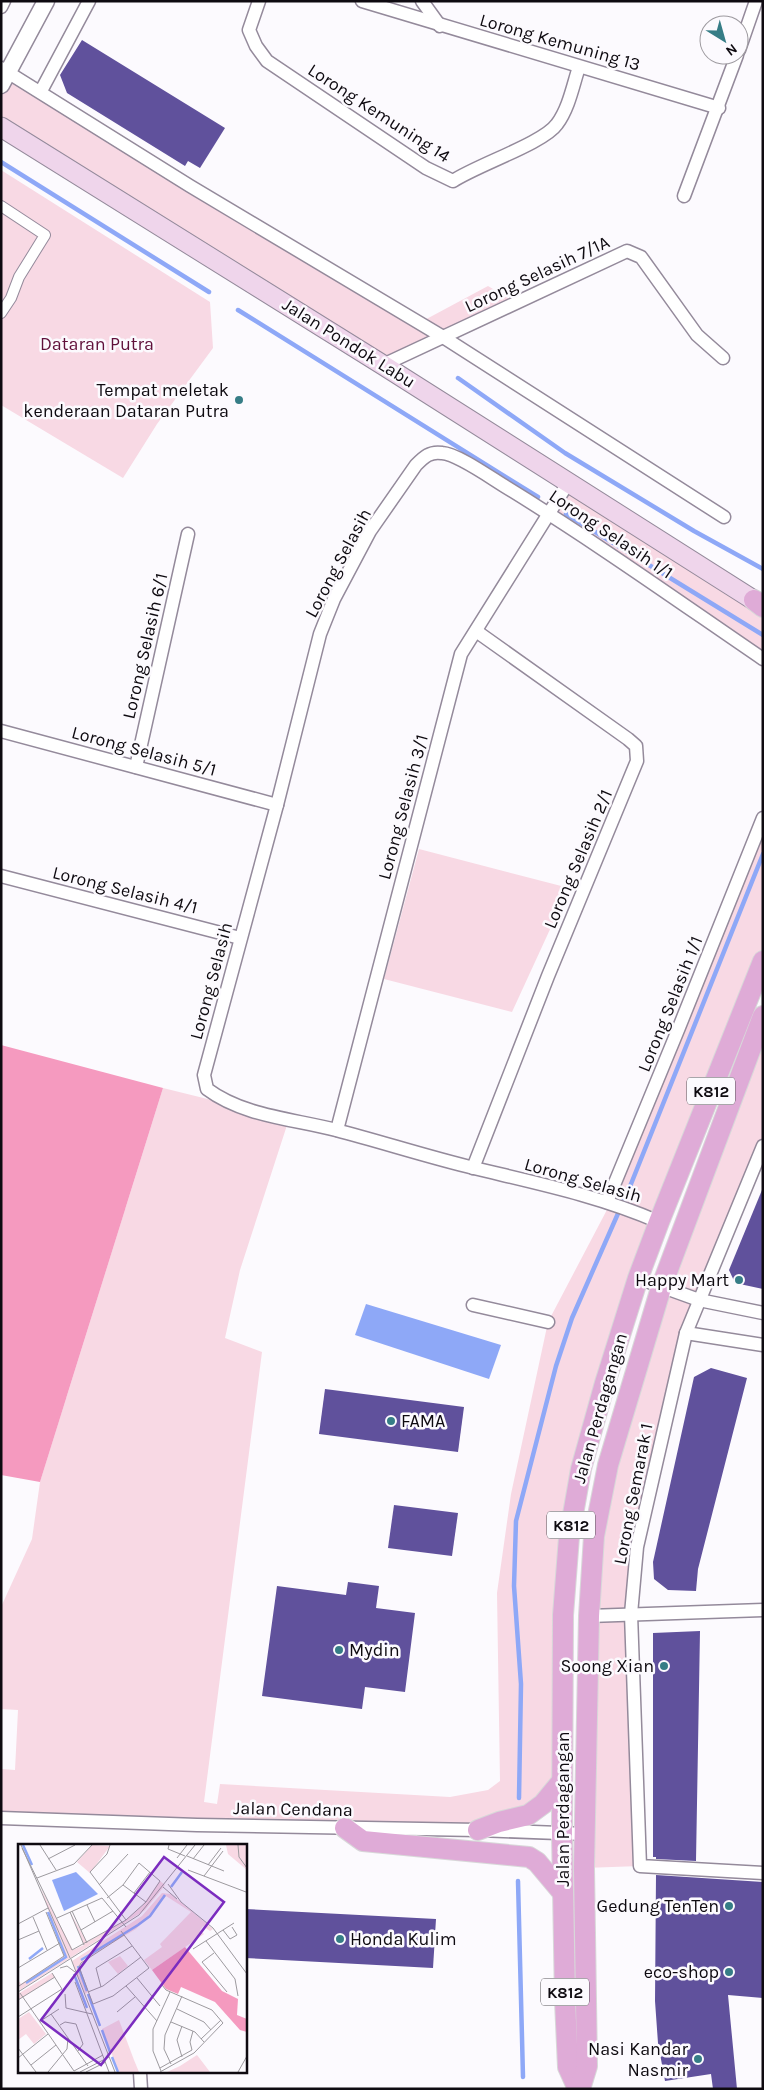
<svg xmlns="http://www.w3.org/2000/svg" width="764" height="2090" font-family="Karla,sans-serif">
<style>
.green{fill:#f8d9e4}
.forest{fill:#f59abf}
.water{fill:#8ea8f7}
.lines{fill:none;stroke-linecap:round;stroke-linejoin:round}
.stream{stroke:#8ea8f7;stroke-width:4.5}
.building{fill:#60519c}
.pedestrian-casing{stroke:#948a9b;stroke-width:12}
.minor-casing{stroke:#948a9b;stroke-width:15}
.tertiary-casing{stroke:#948a9b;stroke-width:19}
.secondary-casing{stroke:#948a9b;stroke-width:21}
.primary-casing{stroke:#d8d8d9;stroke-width:22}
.pedestrian{stroke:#fff;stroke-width:10}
.minor{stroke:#fff;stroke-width:12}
.tertiary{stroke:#fff;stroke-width:16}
.secondary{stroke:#efd5eb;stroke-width:19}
.primary{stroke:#dfabd7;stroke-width:20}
.poi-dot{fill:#367d86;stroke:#fcfafe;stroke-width:2}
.labels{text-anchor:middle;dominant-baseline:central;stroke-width:5;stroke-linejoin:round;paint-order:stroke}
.shield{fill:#fcfafe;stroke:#555257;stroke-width:1}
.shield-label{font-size:16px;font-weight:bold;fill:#0e0a10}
.street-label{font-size:18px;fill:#0e0a10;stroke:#fcfafe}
.park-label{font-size:18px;fill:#60103a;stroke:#fcfafe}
.poi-label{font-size:18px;fill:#0e0a10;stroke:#fcfafe;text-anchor:end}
.inset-river{fill:none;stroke:#8ea8f7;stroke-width:2.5}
.inset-road{fill:none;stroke:#9d9a9f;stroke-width:1}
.view{fill:#7b2cbf;fill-opacity:0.15;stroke:#7b2cbf;stroke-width:2.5}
.inset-edge{fill:none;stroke:#0e0a10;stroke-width:2.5}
</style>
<rect width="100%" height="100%" fill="#fcfafe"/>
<g class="green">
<polygon points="9,72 419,323 488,286 516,303 383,365 1,127 1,85"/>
<polygon points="1,170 210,302 213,348 157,424 123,478 1,405"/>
<polygon points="568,483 763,606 763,659 549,513"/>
<polygon points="763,818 763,961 659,1222 581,1469 562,1781 543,1804 478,1830 1,1818 1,1769 15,1770 18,1710 1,1709 1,1607 32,1539 40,1482 163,1088 289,1119 240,1270 225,1338 262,1352 204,1802 217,1804 220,1784 450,1797 488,1790 500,1781 497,1593 511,1494 548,1322 610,1204"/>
<polygon points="419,849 569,888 512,1012 384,979"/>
<polygon points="763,1018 763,1146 699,1300 637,1547 631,1614 640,1866 584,1868 608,1465"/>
</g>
<polygon class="forest" points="1,1045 163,1088 40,1482 1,1475"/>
<polygon class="water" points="366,1304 501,1345 489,1379 355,1335"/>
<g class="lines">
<g class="stream">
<polyline points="1,162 209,292"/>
<polyline points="238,310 538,497"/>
<polyline points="458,378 565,453 694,531 763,569"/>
<polyline points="566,514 763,635"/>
<polyline points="519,1798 521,1684 514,1586 516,1521 556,1366 572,1318 631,1184 763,854"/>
<polyline points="518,1881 523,2077"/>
</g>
</g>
<g class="building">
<polygon points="82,40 225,128 200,168 188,161 185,166 67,93 60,75"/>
<polygon points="762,1190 763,1190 763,1289 735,1283 729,1270"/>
<polygon points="711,1368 747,1378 698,1569 696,1591 668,1590 654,1579 653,1562 694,1377"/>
<polygon points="325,1389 464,1407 458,1452 319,1434"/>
<polygon points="394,1505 458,1513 452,1556 388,1548"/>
<polygon points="348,1582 379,1586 376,1608 415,1613 405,1692 365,1687 362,1709 262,1696 277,1586 346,1595"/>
<polygon points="700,1631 696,1861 656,1859 656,1857 653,1857 653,1633"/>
<polygon points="656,1875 763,1882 763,1998 728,1995 737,2089 713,2089 711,2074 665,2081 658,2043 655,2001"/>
<polygon points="245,1909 436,1919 433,1968 245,1958"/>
</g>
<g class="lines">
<g class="pedestrian-casing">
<polyline id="pedestrian" points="1,206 45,235 19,277 11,298 1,313"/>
</g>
<g class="minor-casing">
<g id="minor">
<path d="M259,1L249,30L256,46L267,61L426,168L453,181C477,165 544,143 557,124C569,108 573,85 579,67"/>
<polyline points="362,1 719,108"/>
<polyline points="422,1 440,26"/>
<polyline points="1,7 4,1"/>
<polyline points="739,50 756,1"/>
<polyline points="1,68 190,186 443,337 724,517"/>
<polyline points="41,91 89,1"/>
<polyline points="684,196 737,55"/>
<polyline points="383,365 627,251 641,257 697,335 723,358"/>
<polyline points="1,731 277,805"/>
<polyline points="136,767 188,534"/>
<polyline points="1,876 240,938"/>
<polyline points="337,1130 461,654 568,483"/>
<polyline points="763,1146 686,1333 637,1547 631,1614 640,1866 763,1873"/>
<polyline points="473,1168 548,976 637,761 636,746 628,739 476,631"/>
<polyline points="607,1202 678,1030 763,818"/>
<path d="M659,1222C600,1196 536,1183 474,1168C428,1157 382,1142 336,1130C293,1119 243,1116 207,1089L204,1075L277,805L320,634L334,599L370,531L416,465C424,457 430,451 442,453C458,454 491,478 506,487C594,541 678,601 763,659"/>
<polyline points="638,1278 699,1300 763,1313"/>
<polyline points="473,1305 548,1322"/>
<polyline points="686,1333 763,1345"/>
<polyline points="589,1616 763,1610"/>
<polyline points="1,1818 197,1825 478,1830 585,1834"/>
<polyline points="140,2073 141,2089"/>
</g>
</g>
<g class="tertiary-casing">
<polyline id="tertiary" points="1,85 46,1"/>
</g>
<g class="secondary-casing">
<polyline id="secondary" points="1,127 383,365 763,606"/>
</g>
<g class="primary-casing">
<g id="primary">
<polyline points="754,600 763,607"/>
<polyline points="345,1828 363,1841 529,1857 537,1862 563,1893"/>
<polyline points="478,1830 499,1822 528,1815 543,1804 562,1781"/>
<polyline points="578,2089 568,2067 565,2001 562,1834 563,1615 569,1537 581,1469 605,1383 638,1278 659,1222 763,961"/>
<polyline points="580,2089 587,2066 584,1868 589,1616 594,1536 608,1465 661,1288 763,1016"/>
</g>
</g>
<use href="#pedestrian" class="pedestrian"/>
<use href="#minor" class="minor"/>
<use href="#tertiary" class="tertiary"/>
<use href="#secondary" class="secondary"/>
<use href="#primary" class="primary"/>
</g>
<g class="poi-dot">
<circle cx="239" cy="400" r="5"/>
<circle cx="739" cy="1280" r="5"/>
<circle cx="391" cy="1421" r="5"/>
<circle cx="339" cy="1650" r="5"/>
<circle cx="664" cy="1666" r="5"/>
<circle cx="729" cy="1906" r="5"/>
<circle cx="340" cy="1939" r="5"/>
<circle cx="729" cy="1972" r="5"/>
<circle cx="698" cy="2059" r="5"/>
</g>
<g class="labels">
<g class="shield">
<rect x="687" y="1077.5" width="48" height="27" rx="4"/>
<rect x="547" y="1511.5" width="48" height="27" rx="4"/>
<rect x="541" y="1978.5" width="48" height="27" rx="4"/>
</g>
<g class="shield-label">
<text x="711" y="1091">K812</text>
<text x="571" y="1525">K812</text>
<text x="565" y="1992">K812</text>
</g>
<g class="street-label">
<text transform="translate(560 42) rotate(16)">Lorong Kemuning 13</text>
<text transform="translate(379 113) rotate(33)">Lorong Kemuning 14</text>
<text transform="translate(537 274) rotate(-25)">Lorong Selasih 7/1A</text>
<text transform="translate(349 343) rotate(32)">Jalan Pondok Labu</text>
<text transform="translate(611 534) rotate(34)">Lorong Selasih 1/1</text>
<text transform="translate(338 563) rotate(-62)">Lorong Selasih</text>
<text transform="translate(145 646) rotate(-77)">Lorong Selasih 6/1</text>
<text transform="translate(144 751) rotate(15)">Lorong Selasih 5/1</text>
<text transform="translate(403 807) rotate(-75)">Lorong Selasih 3/1</text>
<text transform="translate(578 859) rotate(-67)">Lorong Selasih 2/1</text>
<text transform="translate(125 890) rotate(14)">Lorong Selasih 4/1</text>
<text transform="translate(211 981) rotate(-75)">Lorong Selasih</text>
<text transform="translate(670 1004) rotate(-68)">Lorong Selasih 1/1</text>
<text transform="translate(583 1180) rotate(16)">Lorong Selasih</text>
<text transform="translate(600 1408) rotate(-74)">Jalan Perdagangan</text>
<text transform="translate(633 1494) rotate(-79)">Lorong Semarak 1</text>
<text transform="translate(293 1809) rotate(1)">Jalan Cendana</text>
<text transform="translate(563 1809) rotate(-90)">Jalan Perdagangan</text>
</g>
<g class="park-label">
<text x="97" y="344">Dataran Putra</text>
</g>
<g class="poi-label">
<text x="229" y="390">Tempat meletak<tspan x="229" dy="21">kenderaan Dataran Putra</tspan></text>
<text x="729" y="1280">Happy Mart</text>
<text x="401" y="1421" text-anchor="start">FAMA</text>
<text x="349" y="1650" text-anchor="start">Mydin</text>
<text x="654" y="1666">Soong Xian</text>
<text x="719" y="1906">Gedung TenTen</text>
<text x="350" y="1939" text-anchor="start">Honda Kulim</text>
<text x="719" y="1972">eco-shop</text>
<text x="688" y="2049">Nasi Kandar<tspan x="688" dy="21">Nasmir</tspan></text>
</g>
</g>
<g transform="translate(18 1844)">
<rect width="229" height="229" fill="#fcfafe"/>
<path d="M74,1L92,2L72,29L59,18ZM208,1H229V26L210,10ZM142,37L147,41L127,66L2,146L0,136L3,140L46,112L23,45L55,106L66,101L52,68L69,98L108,76L124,62ZM144,49L153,50L195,85L192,87L185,82L182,86L186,90L134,126L126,116L144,103L142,100L173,68L148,52L118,85L66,116L61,123L70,148L67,150L54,117L124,72ZM102,112L110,122L100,130L90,118ZM34,129L37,133L0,156V150ZM11,168L28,190L16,200L8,190L0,196V175ZM101,176L116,216L121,228H101L95,213L84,185ZM179,211L192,228H149L162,222Z" fill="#f8d9e4"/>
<path d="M167,103L204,147L220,155L219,171L229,175V188L222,186L197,158L163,143L160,150L148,145L134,126Z" fill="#f59abf"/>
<path d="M58,28L80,50L46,67L34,36Z" fill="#8ea8f7"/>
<path class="inset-river" d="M5,1L14,21M153,43L164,28M11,115L25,104M63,116L120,81L132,72L147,51M60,122L69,147M56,130L69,164M8,139L48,113L30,68M70,150L82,182M84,186L92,208M94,213L100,228"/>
<path class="inset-road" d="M3,1L52,114M22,1L38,26M92,1L89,10L72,28L108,76M151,1L150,5L167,12M220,1L221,13L229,24M4,4L54,106L108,76L128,58L142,37L121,19L105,41L89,54M169,12L206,27M159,14L169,1M30,15L57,1M175,15L186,1M190,21L203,4M170,26L228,48M186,32L205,7M19,34L56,20L74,1M229,39V71M150,40L163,58M81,41L110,10M105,41L128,58M145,43L159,55M116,49L132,28M163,58L195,84L229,130M69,61L77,78M54,67L69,99M52,68L66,101M15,73L29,106M39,74L84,54L108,83M0,80L30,64M63,86L95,67M205,86L212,95L219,91L214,83M103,87L131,124L95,152L75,160L61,123L63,119L106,91M0,96L21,87M188,97L217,135L220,152M175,105L216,79M196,109L184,118L209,148M53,115L97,228M0,124L42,99M42,124L49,122L57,128M119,134L142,162M57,138L91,228M1,142L46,112L28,68M108,142L139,177M83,143L78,124L114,102M0,148L121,71L177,1M70,148L85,142L123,113M2,149L56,227M47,150L48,164L74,170M0,156L37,133M159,165L186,178L193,186M99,168L117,153M33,170L70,222M0,173L44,145L34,129M21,178L41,165M153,178L177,188L186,198M42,181L47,178L58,180L65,200L60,207M164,182L159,196L164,213M183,195L203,176M0,204L18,228M0,214L30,190M153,220L146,205L147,191L164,152M13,221L38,201M142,224L174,206L172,198L175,187M56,227L85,211M143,227L135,207V185L152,148M30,228L49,205L50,194M62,228L91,213M68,228L88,218M142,228L176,209L205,179L194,166L148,146L144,141M220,228L229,212"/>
<path class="view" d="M146,13L206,58L83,221L23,176Z"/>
<rect width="229" height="229" class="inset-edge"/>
</g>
<rect width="764" height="2090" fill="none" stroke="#0e0a10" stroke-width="5"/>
<g transform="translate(724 40) rotate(143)"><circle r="24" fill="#fcfafe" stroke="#9d9a9f"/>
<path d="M0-4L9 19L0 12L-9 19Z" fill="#367d86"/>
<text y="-8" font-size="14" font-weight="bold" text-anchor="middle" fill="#0e0a10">N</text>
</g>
</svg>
